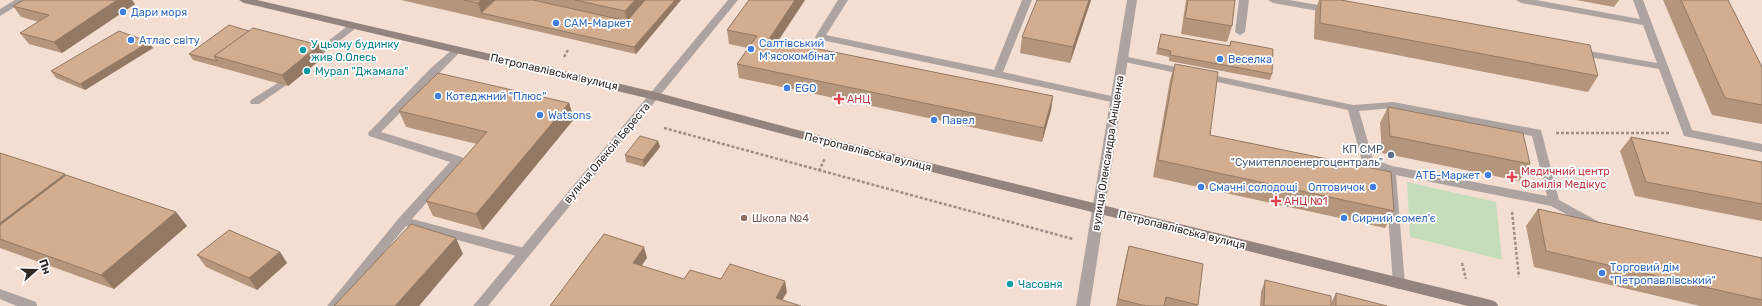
<svg xmlns="http://www.w3.org/2000/svg" width="1762" height="306" font-family="Rubik,sans-serif">
<style>
.green{fill:#c5ddba}
.lines{fill:none;stroke-linecap:round;stroke-linejoin:round}
.path{stroke:#9e8e86;stroke-width:2.5;stroke-dasharray:3 2;stroke-linecap:butt}
.service{fill:#ada3a0;fill-rule:evenodd}
.minor{fill:#ada3a0;fill-rule:evenodd}
.secondary{fill:#93847f;fill-rule:evenodd}
.wall{fill:#b5957b}
.shaded-wall{fill:#937964}
.building{fill:#d2ad8f;stroke:#937964}
.shop-dot{fill:#3f7fe0;stroke:#fff;stroke-width:1.5}
.culture-dot{fill:#0f9aa8;stroke:#fff;stroke-width:1.5}
.health-dot{fill:#e0444e;stroke:#fff;stroke-width:1.5}
.service-dot{fill:#5c6f8a;stroke:#fff;stroke-width:1.5}
.education-dot{fill:#8d6e63;stroke:#fff;stroke-width:1.5}
.labels{text-anchor:middle;dominant-baseline:central;stroke-width:3.5;stroke-linejoin:round;paint-order:stroke}
.shop-label{font-size:11px;fill:#366cbe;stroke:#fff;text-anchor:start}
.culture-label{font-size:11px;fill:#0d838f;stroke:#fff;text-anchor:start}
.street-label{font-size:11px;fill:#302824;stroke:#fff}
.health-label{font-size:11px;fill:#be3a42;stroke:#fff;text-anchor:start}
.service-label{font-size:11px;fill:#4e5e75;stroke:#fff;text-anchor:end}
.education-label{font-size:11px;fill:#785e54;stroke:#fff;text-anchor:start}
</style>
<rect width="100%" height="100%" fill="#f4ded2"/>
<polygon class="green" points="1407,182 1496,202 1502,260 1410,237"/>
<g class="lines">
<g class="path">
<polyline points="564,57 568,50"/>
<polyline points="664,128 1073,239"/>
<polyline points="1556,133 1669,133"/>
<polyline points="819,171 825,158"/>
<polyline points="1512,212 1519,277"/>
<polyline points="1462,263 1466,279"/>
</g>
<g class="service">
<polygon points="15,0 26,0 0,16 0,9"/>
<polygon points="838,0 848,0 826,35 994,70 1022,0 1032,0 1003,72 1116,97 1121,100 1116,103 817,39 815,37"/>
<polygon points="1239,0 1249,0 1245,32 1240,35 1235,32"/>
<polygon points="1268,0 1289,0 1330,7 1335,10 1330,13 1273,3"/>
<polygon points="1516,0 1536,0 1640,19 1633,0 1643,0 1692,130 1762,144 1762,152 1684,136 1659,69 1578,55 1573,52 1578,49 1657,63 1643,25 1521,3"/>
<polygon points="353,23 358,26 356,28 320,56 314,56 312,54 314,52 350,24"/>
<polygon points="457,47 462,50 460,52 381,132 462,157 464,160 412,219 524,248 528,250 530,253 528,256 524,258 406,226 340,306 327,306 399,218 450,162 369,136 368,133 431,68 454,48"/>
<polygon points="1123,56 1186,69 1191,72 1186,75 1120,61 1118,59"/>
<path d="M1203,73L1353,105L1393,102L1541,130L1559,200L1601,223L1603,226L1601,229L1597,230L1593,229L1551,206L1396,175L1405,284L1403,288L1399,289L1395,288L1393,284L1385,172L1364,164L1362,161L1348,110L1199,78L1198,76L1199,74ZM1393,108L1532,136L1547,196L1392,166L1373,159L1359,111Z"/>
<polygon points="281,81 286,84 285,86 259,104 251,104 250,102 251,100"/>
<polygon points="0,289 36,302 37,306 17,306 0,299"/>
</g>
<g class="minor">
<polygon points="728,0 738,0 488,306 473,306"/>
<polygon points="1127,0 1137,0 1090,306 1076,306"/>
</g>
<polygon class="secondary" points="239,0 257,0 655,92 832,139 1491,300 1496,302 1498,306 1468,306 832,147 655,100 244,3"/>
</g>
<g class="wall">
<polygon points="401,0 681,0 636,54"/>
<polygon points="749,0 805,0 778,41 1053,96 1051,110 1042,142 739,78 737,64 748,48 729,44 727,30"/>
<polygon points="1091,0 1070,63 1020,53 1022,37"/>
<polygon points="1186,0 1235,0 1232,26 1227,42 1181,34"/>
<polygon points="1319,0 1341,0 1598,76 1588,92 1314,39 1315,12"/>
<polygon points="1576,0 1619,0 1614,7"/>
<polygon points="1663,0 1728,0 1762,67 1762,124 1712,115"/>
<polygon points="135,4 62,53 29,44 20,33 39,22 21,17 13,6"/>
<polygon points="1161,34 1229,46 1231,41 1272,74 1270,80 1169,61 1169,57 1156,54"/>
<polygon points="149,42 153,48 85,90 56,78 51,71"/>
<polygon points="189,54 325,56 288,86 193,60"/>
<polygon points="1175,64 1210,135 1394,211 1385,228 1153,177 1170,80"/>
<polygon points="569,103 574,119 483,230 433,216 426,201 477,144 406,127 399,111"/>
<polygon points="1388,107 1530,164 1519,181 1382,153 1380,123"/>
<polygon points="1631,137 1762,162 1762,221 1635,196 1620,151"/>
<polygon points="658,141 660,147 644,167 626,162 625,155"/>
<polygon points="0,153 176,212 187,226 114,289 0,248"/>
<polygon points="1538,209 1762,258 1762,306 1700,306 1534,267 1526,226"/>
<polygon points="1129,246 1203,264 1197,306 1116,306 1126,257"/>
<polygon points="280,252 287,263 257,290 206,267 197,255"/>
<polygon points="1265,280 1331,303 1336,293 1387,306 1260,306 1261,292"/>
</g>
<g class="shaded-wall">
<polygon points="117,0 132,0 135,4 62,53 54,42"/>
<polygon points="481,0 504,0 481,13 483,19 478,3"/>
<polygon points="635,0 650,0 628,27 625,11"/>
<polygon points="675,0 681,0 636,54 634,47"/>
<polygon points="795,0 805,0 770,53 769,39"/>
<polygon points="1089,0 1091,0 1070,63 1073,47"/>
<polygon points="149,42 153,48 85,90 80,84"/>
<polygon points="319,45 325,56 288,86 282,75"/>
<polygon points="1053,96 1051,110 1042,142 1044,128"/>
<polygon points="569,103 574,119 483,230 476,214"/>
<polygon points="658,141 660,147 644,167 643,160"/>
<polygon points="65,174 78,190 0,239 0,223"/>
<polygon points="176,212 187,226 114,289 101,275"/>
<polygon points="456,238 463,254 419,306 395,306"/>
<polygon points="644,247 647,258 636,274 633,263"/>
<polygon points="280,252 287,263 257,290 249,278"/>
<polygon points="785,281 787,292 779,306 776,298"/>
</g>
<g class="building">
<polygon points="24,0 117,0 54,42 20,33 49,15 13,6"/>
<polygon points="464,0 481,0 478,3"/>
<polygon points="495,0 533,0 627,21 645,0 675,0 634,47 481,13"/>
<polygon points="575,0 635,0 625,11"/>
<polygon points="749,0 795,0 769,39 1053,96 1044,128 737,64 757,36 727,30"/>
<polygon points="1037,0 1089,0 1073,47 1022,37"/>
<polygon points="1188,0 1235,0 1232,26 1185,18"/>
<polygon points="1321,0 1341,0 1590,45 1598,76 1320,23"/>
<polygon points="1681,0 1728,0 1762,67 1762,105 1725,98"/>
<polygon points="229,25 249,31 214,56 217,61 189,54"/>
<polygon points="253,28 319,45 282,75 214,56"/>
<polygon points="119,31 149,42 80,84 51,71"/>
<polygon points="1161,34 1230,46 1231,41 1273,49 1272,74 1170,55 1171,51 1158,48"/>
<polygon points="1175,64 1218,72 1210,135 1391,172 1394,211 1158,160"/>
<polygon points="438,73 569,103 476,214 426,201 487,132 399,111"/>
<polygon points="1388,107 1523,133 1530,164 1390,136"/>
<polygon points="640,136 658,141 643,160 625,155"/>
<polygon points="1631,137 1762,162 1762,204 1646,182"/>
<polygon points="0,153 65,174 0,223"/>
<polygon points="66,175 176,212 101,275 0,239 0,225"/>
<polygon points="1538,209 1762,258 1762,300 1546,251"/>
<polygon points="411,224 456,238 395,306 334,306"/>
<polygon points="229,230 280,252 249,278 197,255"/>
<polygon points="604,234 644,247 633,263 684,279 690,270 721,279 730,264 785,281 776,298 801,306 550,306"/>
<polygon points="1129,246 1203,264 1198,305 1166,297 1164,306 1146,306 1118,299"/>
<polygon points="1265,280 1331,296 1331,306 1264,306"/>
<polygon points="1336,293 1387,306 1336,306"/>
</g>
<g class="shop-dot">
<circle cx="123" cy="12" r="4"/>
<circle cx="556" cy="23" r="4"/>
<circle cx="131" cy="40" r="4"/>
<circle cx="751" cy="49" r="4"/>
<circle cx="1220" cy="59" r="4"/>
<circle cx="787" cy="88" r="4"/>
<circle cx="438" cy="96" r="4"/>
<circle cx="540" cy="115" r="4"/>
<circle cx="934" cy="120" r="4"/>
<circle cx="1488" cy="175" r="4"/>
<circle cx="1201" cy="187" r="4"/>
<circle cx="1373" cy="187" r="4"/>
<circle cx="1344" cy="218" r="4"/>
<circle cx="1602" cy="273" r="4"/>
</g>
<g class="culture-dot">
<circle cx="303" cy="50" r="4"/>
<circle cx="307" cy="71" r="4"/>
<circle cx="1010" cy="284" r="4"/>
</g>
<g class="health-dot">
<path d="M837 93h4v4h4v4h-4v4h-4v-4h-4v-4h4z"/>
<path d="M1510 171h4v4h4v4h-4v4h-4v-4h-4v-4h4z"/>
<path d="M1274 195h4v4h4v4h-4v4h-4v-4h-4v-4h4z"/>
</g>
<circle class="service-dot" cx="1391" cy="155" r="4"/>
<circle class="education-dot" cx="744" cy="218" r="4"/>
<g class="labels">
<g class="shop-label">
<text x="131" y="12">Дари моря</text>
<text x="564" y="23">САМ-Маркет</text>
<text x="139" y="40">Атлас світу</text>
<text x="759" y="43">Салтівський<tspan x="759" dy="13">М'ясокомбінат</tspan></text>
<text x="1228" y="59">Веселка</text>
<text x="795" y="88">EGO</text>
<text x="446" y="96">Котеджний "Плюс"</text>
<text x="548" y="115">Watsons</text>
<text x="942" y="120">Павел</text>
<text x="1480" y="175" text-anchor="end">АТБ-Маркет</text>
<text x="1209" y="187">Смачні солодощі</text>
<text x="1365" y="187" text-anchor="end">Оптовичок</text>
<text x="1352" y="218">Сирний сомел'є</text>
<text x="1610" y="267">Торговий дім<tspan x="1610" dy="13">"Петропавлівський"</tspan></text>
</g>
<g class="culture-label">
<text x="311" y="44">У цьому будинку<tspan x="311" dy="13">жив О.Олесь</tspan></text>
<text x="315" y="71">Мурал "Джамала"</text>
<text x="1018" y="284">Часовня</text>
</g>
<g class="street-label">
<text transform="translate(554 72) rotate(13)">Петропавлівська вулиця</text>
<text transform="translate(868 152) rotate(14)">Петропавлівська вулиця</text>
<text transform="translate(607 153) rotate(-50)">вулиця Олексія Береста</text>
<text transform="translate(1108 153) rotate(-81)">вулиця Олександра Аніщенка</text>
<text transform="translate(1182 230) rotate(14)">Петропавлівська вулиця</text>
</g>
<g class="health-label">
<text x="847" y="99">АНЦ</text>
<text x="1521" y="171">Медичний центр<tspan x="1521" dy="13">Фамілія Медікус</tspan></text>
<text x="1284" y="201">АНЦ №1</text>
</g>
<g class="service-label">
<text x="1383" y="149">КП СМР<tspan x="1383" dy="13">"Сумитеплоенергоцентраль"</tspan></text>
</g>
<g class="education-label">
<text x="752" y="218">Школа №4</text>
</g>
</g>
<g transform="translate(36 270) rotate(70)" stroke="#ffffff" stroke-width="3" paint-order="stroke">
<path d="M0-3L7 15L0 10L-7 15Z" fill="#302824"/>
<text y="-6" font-size="11" font-weight="bold" text-anchor="middle" fill="#302824">Пн</text>
</g>
</svg>
